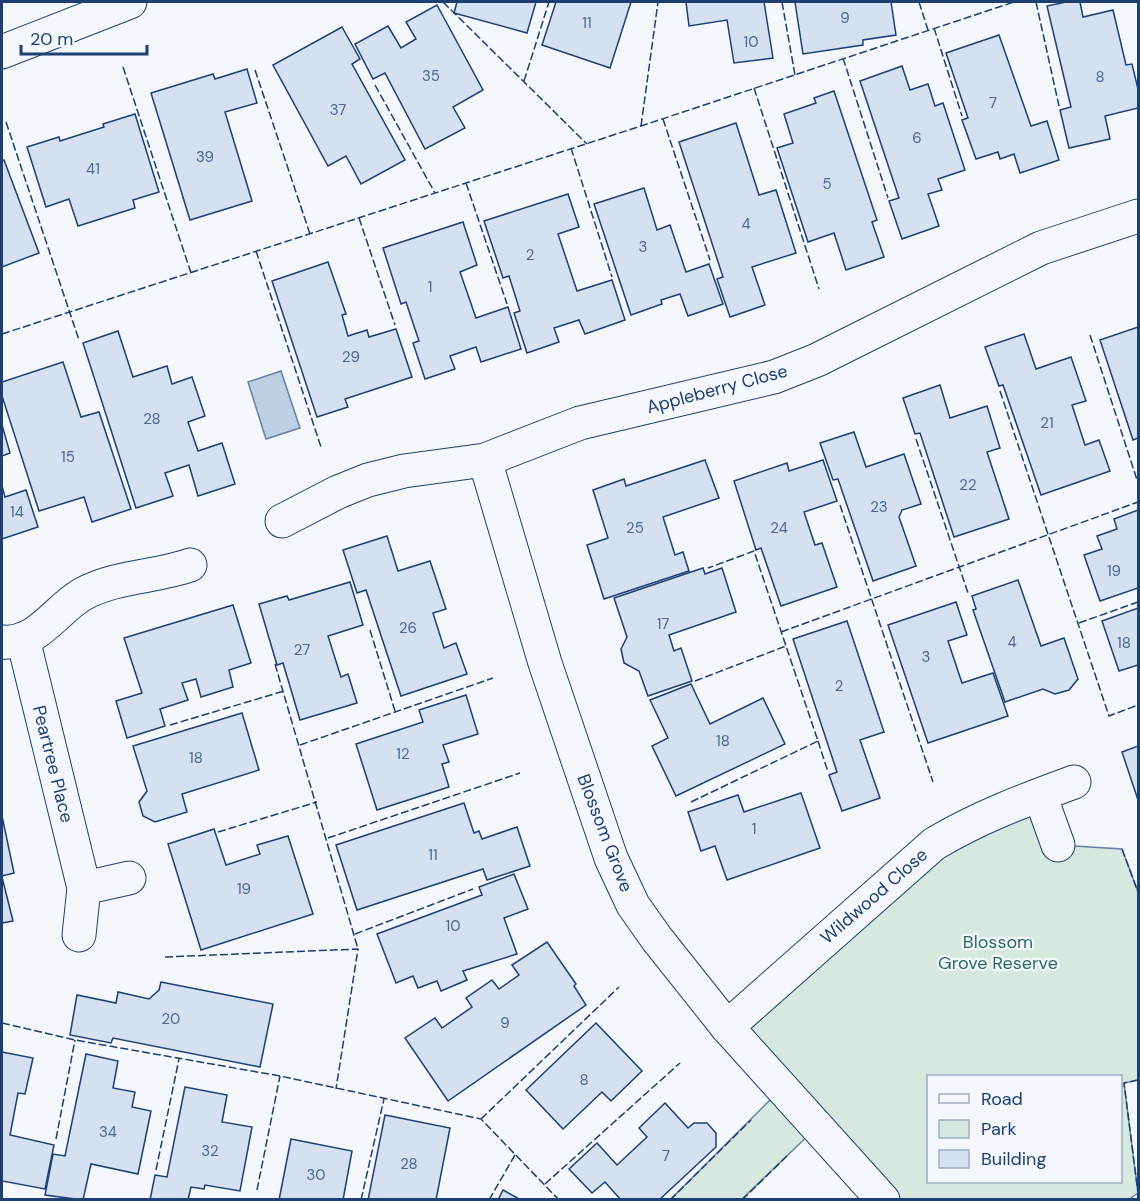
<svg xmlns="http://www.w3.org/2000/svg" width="1140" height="1201" font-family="'DM Sans',sans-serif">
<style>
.green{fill:#d7e8df;stroke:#687fa3;stroke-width:1.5;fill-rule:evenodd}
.water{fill:#bed0e5;stroke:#687fa3;stroke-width:1.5}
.building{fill:#d5e0f0;stroke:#1d3f73;stroke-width:1.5}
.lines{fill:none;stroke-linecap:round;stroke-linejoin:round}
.street-casing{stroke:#1d3f73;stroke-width:35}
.street{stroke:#f4f7fb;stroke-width:33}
.fence{stroke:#1d3f73;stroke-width:1.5;stroke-dasharray:8 3;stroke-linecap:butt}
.labels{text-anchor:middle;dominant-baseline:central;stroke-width:4.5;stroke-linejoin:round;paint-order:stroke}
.number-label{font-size:15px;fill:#4b6792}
.street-label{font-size:18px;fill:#1d3f73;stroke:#f4f7fb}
.park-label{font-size:18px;fill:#2c6c60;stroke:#f4f7fb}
</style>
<rect width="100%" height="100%" fill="#f4f7fb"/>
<path class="green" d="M1040,795L1058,845L1122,849L1138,892V1080L1124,1083L1138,1193L1128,1200L884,1199L817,1127L742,1199L670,1200L782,1088L727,1027L934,844ZM928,1076H1120V1182H928Z"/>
<polygon class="water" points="281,371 300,428 266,439 248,382"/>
<g class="building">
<polygon points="457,2 536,2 527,33 454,13"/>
<polygon points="556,2 631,2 610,68 542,45"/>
<polygon points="686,2 764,2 773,58 734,63 727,20 689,26"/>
<polygon points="795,2 891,2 896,35 863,40 863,45 803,54"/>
<polygon points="1066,2 1080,2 1083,17 1113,10 1126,65 1132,64 1138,89 1138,108 1105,116 1110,139 1069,148 1060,110 1071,107 1047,6"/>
<polygon points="437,5 483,90 453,107 465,128 425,149 385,73 373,79 355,44 388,26 401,48 416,39 406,22"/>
<polygon points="342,27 360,59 352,64 405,160 361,184 346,156 328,166 273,65"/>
<polygon points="999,35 1031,126 1047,121 1059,160 1020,173 1014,154 1000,159 998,152 976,159 962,120 968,118 946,53"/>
<polygon points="902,66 910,90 928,84 935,106 943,103 965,170 938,179 942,190 928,194 939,226 902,239 889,201 899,198 860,81"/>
<polygon points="247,69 257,103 225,112 252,201 190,220 151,93 213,74 215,79"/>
<polygon points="834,91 877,220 872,222 884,257 846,270 834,233 808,242 777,148 793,143 784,114 816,103 814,98"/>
<polygon points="135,114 159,192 133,200 135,208 78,226 69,199 46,207 27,147 59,137 60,141 104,127 103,124"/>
<polygon points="736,123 759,195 776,190 796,253 752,267 765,305 730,317 717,279 723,277 679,142"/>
<polygon points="4,160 39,253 2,267 2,161"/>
<polygon points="644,188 657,230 670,225 686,272 709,264 723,304 688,316 680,294 661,300 662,304 631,315 594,204"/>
<polygon points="568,194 579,227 558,234 577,291 612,280 625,320 585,334 579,320 554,328 559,342 527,353 514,313 520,311 509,276 503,278 484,221"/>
<polygon points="463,222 477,265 460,272 476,318 508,307 521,349 481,362 476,347 450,356 455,369 425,379 413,343 419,341 406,302 401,304 383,248"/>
<polygon points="328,262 346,314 342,315 348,336 367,330 369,337 396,329 412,377 345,399 348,407 317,417 272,281"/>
<polygon points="1138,327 1138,438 1133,440 1100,340"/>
<polygon points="118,331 133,377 167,366 172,384 192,377 205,416 188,422 198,451 222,443 235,484 198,496 189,465 165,473 173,496 136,508 83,343"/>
<polygon points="1024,334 1036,369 1071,357 1086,401 1072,405 1085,445 1099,440 1110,471 1041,495 1003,385 999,386 985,347"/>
<polygon points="63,362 81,417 99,412 131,509 92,522 84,497 39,511 2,396 2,382"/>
<polygon points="940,385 950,418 987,406 1000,448 987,452 1009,519 954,537 920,433 915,434 903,398"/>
<polygon points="2,425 10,453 2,456"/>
<polygon points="854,432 866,467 904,454 921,504 902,510 899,517 916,566 873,581 838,479 833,480 820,443"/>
<polygon points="705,460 719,498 663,517 675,555 683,552 689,571 604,599 587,545 608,538 593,490 624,479 626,486"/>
<polygon points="823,460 837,501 804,512 815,545 822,543 837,587 781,606 761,548 756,550 734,481 787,463 789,471"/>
<polygon points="2,486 5,497 26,490 38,527 2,539"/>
<polygon points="1138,510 1138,588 1100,601 1084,555 1102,549 1097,536 1117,529 1114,519"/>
<polygon points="387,536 398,571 430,561 446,609 433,613 444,648 456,643 467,674 401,696 366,590 357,593 343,550"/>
<polygon points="703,568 705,574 722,568 736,612 669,635 674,651 681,648 692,681 648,696 639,671 624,663 621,649 627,637 614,598"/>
<polygon points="1018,580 1041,646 1064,638 1078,679 1069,690 1055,694 1043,689 1005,702 973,610 976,609 972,596"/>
<polygon points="350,582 363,625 328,636 341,677 348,674 357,703 300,720 283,663 277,665 259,604 287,596 289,600"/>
<polygon points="956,602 967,635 948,641 962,683 993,673 1008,716 928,743 888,625"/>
<polygon points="233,605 251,663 229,670 233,687 201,697 196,679 182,683 188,700 160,709 165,726 127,738 116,701 142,693 124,638"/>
<polygon points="1138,608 1138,665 1119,671 1102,621"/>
<polygon points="847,621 884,732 860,740 880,798 842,811 829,775 837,772 793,639"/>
<polygon points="691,684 710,724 763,698 785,744 676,796 652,746 668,738 650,700"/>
<polygon points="466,695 478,734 443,745 449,762 442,764 449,787 377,810 356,744 423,722 419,710"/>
<polygon points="242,713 259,770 182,794 187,812 155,822 143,816 139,802 147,791 133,746"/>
<polygon points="1138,746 1138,800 1122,752"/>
<polygon points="801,793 820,848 727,880 715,846 701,851 688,812 738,795 744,812"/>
<polygon points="464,803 474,833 479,831 482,839 517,827 530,866 487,880 483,869 357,910 336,845"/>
<polygon points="2,816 14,873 2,876"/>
<polygon points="214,829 226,865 260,854 257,845 288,836 313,914 201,950 168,844"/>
<polygon points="514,874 528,909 504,918 517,954 463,971 467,980 441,991 437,981 418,988 413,976 396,983 377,934 482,895 479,887"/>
<polygon points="2,877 13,921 2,923"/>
<polygon points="547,942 576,984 574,986 586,1005 448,1101 405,1038 435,1018 442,1028 472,1007 466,998 492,980 499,989 519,975 512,965"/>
<polygon points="161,982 273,1004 260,1067 113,1038 111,1043 70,1035 77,995 116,1003 118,992 149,999 159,990"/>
<polygon points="596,1023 642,1071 611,1101 602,1092 563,1129 526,1090"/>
<polygon points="2,1052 33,1058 25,1094 18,1093 10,1135 54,1145 45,1189 2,1181"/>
<polygon points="86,1054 118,1061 113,1088 135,1092 132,1107 151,1111 138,1174 91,1164 83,1200 45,1195 53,1154 65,1156"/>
<polygon points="185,1087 227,1095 222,1122 252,1127 240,1191 205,1185 204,1189 191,1187 188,1200 150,1200 155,1175 167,1177"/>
<polygon points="665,1103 688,1128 694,1123 707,1123 716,1133 716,1147 659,1200 621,1200 605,1182 592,1193 569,1169 597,1143 617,1165 647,1137 639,1128"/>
<polygon points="385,1115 450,1128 436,1200 368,1200"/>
<polygon points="291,1139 352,1151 343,1200 279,1200"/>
<polygon points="503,1190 521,1200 498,1200"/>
</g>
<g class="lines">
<g class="street-casing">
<g id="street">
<polyline points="2,52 130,2"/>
<polyline points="485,460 545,663 611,858 633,905 657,939 727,1027 883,1200"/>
<polyline points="282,521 338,492 368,480 404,471 485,460 580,423 774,377 817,360 1041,248 1138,216"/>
<polyline points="23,639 84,888 129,878"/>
<path d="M2,642C38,645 56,609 83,594C116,576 156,577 190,565"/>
<polyline points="1040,795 1058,845"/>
<polyline points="79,935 84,888"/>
<path d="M727,1027L934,844C979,817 1025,800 1074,782"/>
</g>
</g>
<use href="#street" class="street"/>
<g class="fence">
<polyline points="443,2 587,144"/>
<polyline points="782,2 795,75"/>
<polyline points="919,2 928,30"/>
<polyline points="1036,2 1059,106"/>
<polyline points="934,28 962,116"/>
<polyline points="843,58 888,198"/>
<polyline points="123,67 191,273"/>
<polyline points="255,70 310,234"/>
<polyline points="524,81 549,2"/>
<polyline points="375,85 435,193"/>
<polyline points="754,88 819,289"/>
<polyline points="663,119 710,260"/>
<polyline points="6,122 79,340"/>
<polyline points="641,126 658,2"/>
<polyline points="571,148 612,277"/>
<polyline points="466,183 507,304"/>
<polyline points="359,218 395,325"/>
<polyline points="256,251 321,447"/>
<polyline points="2,334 641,126 1014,2"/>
<polyline points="1090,335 1138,483"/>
<polyline points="1000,391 1109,716 1138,705"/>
<polyline points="916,439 968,593"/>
<polyline points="840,505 933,782"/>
<polyline points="1079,623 1138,602"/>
<polyline points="370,630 395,711"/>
<polyline points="781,632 1138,502"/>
<polyline points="275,664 358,949"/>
<polyline points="695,681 786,646"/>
<polyline points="170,725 284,691"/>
<polyline points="818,741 828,772"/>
<polyline points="300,745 493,678"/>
<polyline points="691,802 818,741 754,551 708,568"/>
<polyline points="218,832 317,802"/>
<polyline points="328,838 520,773"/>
<polyline points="1122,849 1138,892"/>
<polyline points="355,934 473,889"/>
<polyline points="165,957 358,949 336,1089"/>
<polyline points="2,1023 75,1040 280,1076 481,1119 559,1200"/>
<polyline points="1138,1080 1124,1083 1138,1193"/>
<polyline points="481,1119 619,987"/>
<polyline points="56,1139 75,1040"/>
<polyline points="156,1170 179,1059"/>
<polyline points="545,1184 680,1063"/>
<polyline points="257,1190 280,1076"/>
<polyline points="361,1200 384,1099"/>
<polyline points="489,1200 515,1155"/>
<polyline points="670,1200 751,1120"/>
<polyline points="742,1200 788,1155"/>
</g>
</g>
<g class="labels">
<g class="number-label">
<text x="845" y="18">9</text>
<text x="587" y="23">11</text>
<text x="751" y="42">10</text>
<text x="431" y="76">35</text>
<text x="1100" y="77">8</text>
<text x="993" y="103">7</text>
<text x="338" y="110">37</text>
<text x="917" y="138">6</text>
<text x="205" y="157">39</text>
<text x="93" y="169">41</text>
<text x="827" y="184">5</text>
<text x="746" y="224">4</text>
<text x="643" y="247">3</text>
<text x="530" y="255">2</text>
<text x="430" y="287">1</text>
<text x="351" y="357">29</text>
<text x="152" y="419">28</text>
<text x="1047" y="423">21</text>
<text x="68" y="457">15</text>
<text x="968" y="485">22</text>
<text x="879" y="507">23</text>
<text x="17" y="512">14</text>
<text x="635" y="528">25</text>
<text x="779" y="528">24</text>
<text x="1114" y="571">19</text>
<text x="663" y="624">17</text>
<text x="408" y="628">26</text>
<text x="1012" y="642">4</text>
<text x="1124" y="643">18</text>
<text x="302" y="650">27</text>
<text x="926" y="657">3</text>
<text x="839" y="686">2</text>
<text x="723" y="741">18</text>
<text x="403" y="754">12</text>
<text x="196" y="758">18</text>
<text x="754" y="829">1</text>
<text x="433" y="855">11</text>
<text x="244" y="889">19</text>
<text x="453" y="926">10</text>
<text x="171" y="1019">20</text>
<text x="505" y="1023">9</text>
<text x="584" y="1080">8</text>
<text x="108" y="1132">34</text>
<text x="210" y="1151">32</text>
<text x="666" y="1156">7</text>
<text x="409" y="1164">28</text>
<text x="316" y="1175">30</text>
</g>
<g class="street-label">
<text transform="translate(717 389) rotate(-15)">Appleberry Close</text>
<text transform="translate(53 764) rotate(76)">Peartree Place</text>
<text transform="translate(605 833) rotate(69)">Blossom Grove</text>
<text transform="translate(874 896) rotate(-41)">Wildwood Close</text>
</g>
<g class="park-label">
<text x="998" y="942">Blossom<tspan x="998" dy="21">Grove Reserve</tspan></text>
</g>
</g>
<rect width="1140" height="1201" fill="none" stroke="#1d3f73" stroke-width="6"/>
<rect x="927" y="1075" width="195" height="108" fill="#f4f7fb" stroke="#9eadc5" stroke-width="1.5"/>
<rect x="939" y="1094" width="30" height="9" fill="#f4f7fb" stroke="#9eadc5" stroke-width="1.5"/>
<text x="981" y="1105" font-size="18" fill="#1d3f73">Road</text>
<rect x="939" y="1120" width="30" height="18" fill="#d7e8df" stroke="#9eadc5" stroke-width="1.5"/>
<text x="981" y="1135" font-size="18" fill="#1d3f73">Park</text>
<rect x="939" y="1150" width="30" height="18" fill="#d5e0f0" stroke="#9eadc5" stroke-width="1.5"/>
<text x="981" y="1165" font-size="18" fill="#1d3f73">Building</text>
<path d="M21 45v9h126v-9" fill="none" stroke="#1d3f73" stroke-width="3"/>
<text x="30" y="45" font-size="18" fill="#1d3f73" stroke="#f4f7fb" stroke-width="4.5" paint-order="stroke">20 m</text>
</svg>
